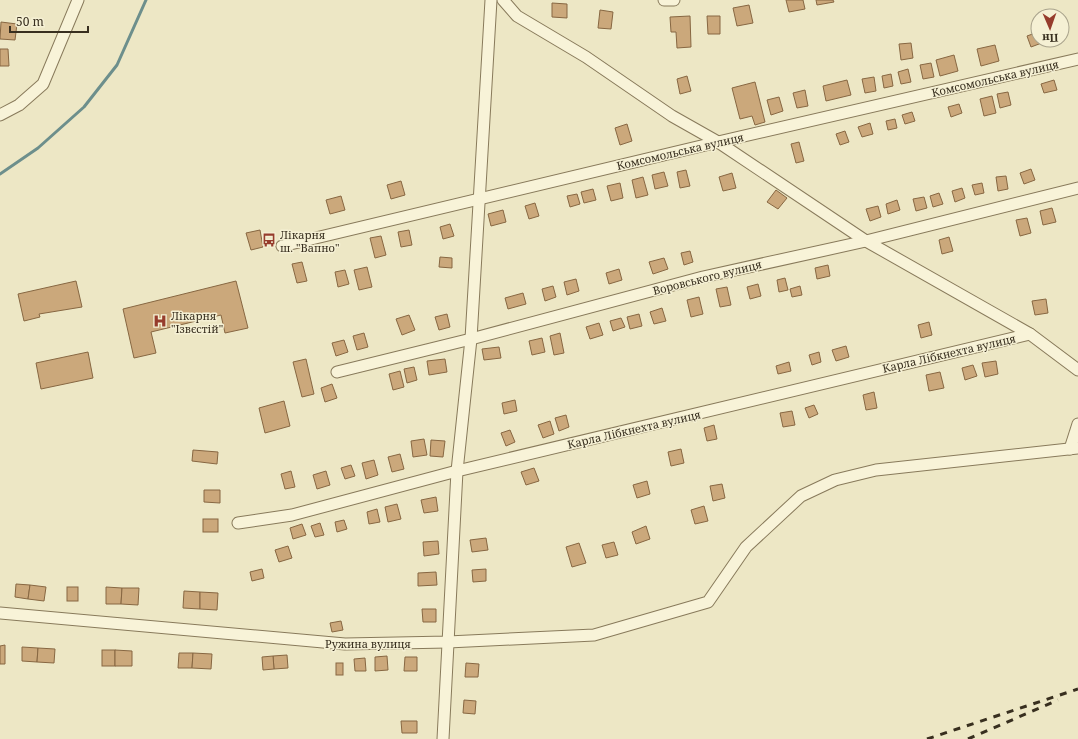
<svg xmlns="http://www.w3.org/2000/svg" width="1078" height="739" font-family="'Noto Serif',serif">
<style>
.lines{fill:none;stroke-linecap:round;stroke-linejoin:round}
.stream{stroke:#6d8f8c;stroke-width:3}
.building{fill:#cba87b;stroke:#876742}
.minor-casing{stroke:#887a5b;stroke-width:13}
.minor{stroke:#f8f3d8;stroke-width:11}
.rail{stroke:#382f1f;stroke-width:3;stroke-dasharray:7 7;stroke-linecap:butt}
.labels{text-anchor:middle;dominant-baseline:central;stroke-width:3;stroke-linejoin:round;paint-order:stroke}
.street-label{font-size:11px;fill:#382f1f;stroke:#f5f0d4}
.poi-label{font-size:11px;fill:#382f1f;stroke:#f5f0d4;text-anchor:start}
</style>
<rect width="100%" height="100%" fill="#ede7c5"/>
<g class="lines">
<polyline class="stream" points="0,174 38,148 84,107 117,65 146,0"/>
</g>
<g class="building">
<polygon points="786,0 803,0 805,9 789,12"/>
<polygon points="816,0 833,0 834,2 817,5"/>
<polygon points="552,3 567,4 567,18 552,17"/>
<polygon points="749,5 753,23 737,26 733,8"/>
<polygon points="600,10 613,12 611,29 598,28"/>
<polygon points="690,16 691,47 677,48 676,32 671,32 670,17"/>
<polygon points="707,16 720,16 720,34 708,34"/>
<polygon points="1,22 17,24 15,40 0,39"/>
<polygon points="1038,32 1038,40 1047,41 1031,47 1027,36"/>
<polygon points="911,43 913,58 901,60 899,44"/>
<polygon points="995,45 999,61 981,66 977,49"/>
<polygon points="0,49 8,49 9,66 0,66"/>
<polygon points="954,55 958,71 940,76 936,60"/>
<polygon points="931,63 934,77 923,79 920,65"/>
<polygon points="908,69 911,82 901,84 898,72"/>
<polygon points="891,74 893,86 884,88 882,76"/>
<polygon points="687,76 691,91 680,94 677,79"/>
<polygon points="874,77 876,91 865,93 862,79"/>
<polygon points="847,80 851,95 826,101 823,86"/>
<polygon points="1054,80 1057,90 1044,93 1041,84"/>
<polygon points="755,82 765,122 755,125 752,116 740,119 732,88"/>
<polygon points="805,90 808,106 797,108 793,93"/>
<polygon points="1008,92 1011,105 1000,108 997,94"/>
<polygon points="992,96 996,113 984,116 980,99"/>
<polygon points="779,97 783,111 771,115 767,100"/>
<polygon points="959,104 962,113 951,117 948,107"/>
<polygon points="912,112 915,121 905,124 902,115"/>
<polygon points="895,119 897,128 888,130 886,121"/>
<polygon points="870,123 873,134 862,137 858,127"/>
<polygon points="627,124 632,141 620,145 615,128"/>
<polygon points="845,131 849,142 840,145 836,134"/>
<polygon points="799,142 804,161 796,163 791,144"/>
<polygon points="1031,169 1035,180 1024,184 1020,173"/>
<polygon points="686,170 690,186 680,188 677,172"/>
<polygon points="664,172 668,186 655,189 652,175"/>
<polygon points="732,173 736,188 723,191 719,177"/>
<polygon points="1006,176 1008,189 998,191 996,177"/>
<polygon points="643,177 648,195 636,198 632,180"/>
<polygon points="401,181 405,195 391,199 387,185"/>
<polygon points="620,183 623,198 611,201 607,186"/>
<polygon points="982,183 984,193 975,195 972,185"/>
<polygon points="962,188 965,198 955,202 952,191"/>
<polygon points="593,189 596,200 584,203 581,192"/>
<polygon points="776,190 787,198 778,209 767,202"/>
<polygon points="939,193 943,204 933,207 930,196"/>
<polygon points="577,194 580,204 570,207 567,196"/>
<polygon points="341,196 345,210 330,214 326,200"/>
<polygon points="924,197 927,208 916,211 913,199"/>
<polygon points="897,200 900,210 888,214 886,204"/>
<polygon points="535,203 539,216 529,219 525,206"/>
<polygon points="878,206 881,217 870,221 866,209"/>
<polygon points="1052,208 1056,222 1043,225 1040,211"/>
<polygon points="503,210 506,222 491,226 488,214"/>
<polygon points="1027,218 1031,233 1020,236 1016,220"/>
<polygon points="450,224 454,236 443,239 440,227"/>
<polygon points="260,230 263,247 251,250 246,233"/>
<polygon points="409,230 412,245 401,247 398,232"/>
<polygon points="381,236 386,255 375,258 370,238"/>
<polygon points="949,237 953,251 942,254 939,240"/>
<polygon points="690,251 693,262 684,265 681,253"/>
<polygon points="440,257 452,258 452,268 439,267"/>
<polygon points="664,258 668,269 653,274 649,262"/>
<polygon points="302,262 307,281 297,283 292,264"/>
<polygon points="828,265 830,276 817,279 815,268"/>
<polygon points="367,267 372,287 359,290 354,270"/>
<polygon points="619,269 622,280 609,284 606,273"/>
<polygon points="345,270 349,284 338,287 335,272"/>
<polygon points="785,278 788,290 779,292 777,280"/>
<polygon points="576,279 579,291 567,295 564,282"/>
<polygon points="76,281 82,307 39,314 40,317 24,321 18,294"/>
<polygon points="236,281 248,328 225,333 221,315 151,332 156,353 134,358 123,309"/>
<polygon points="758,284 761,296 750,299 747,287"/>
<polygon points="553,286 556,297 545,301 542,289"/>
<polygon points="800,286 802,295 792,297 790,289"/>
<polygon points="727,287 731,305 720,307 716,289"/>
<polygon points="523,293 526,304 508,309 505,298"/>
<polygon points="699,297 703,314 691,317 687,300"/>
<polygon points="1046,299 1048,313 1035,315 1032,301"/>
<polygon points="662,308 666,321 654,324 650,312"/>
<polygon points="447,314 450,327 439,330 435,317"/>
<polygon points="639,314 642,326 630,329 627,317"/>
<polygon points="409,315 415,330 402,335 396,319"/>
<polygon points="621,318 625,327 613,331 610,321"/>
<polygon points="929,322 932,335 921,338 918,325"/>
<polygon points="599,323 603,335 590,339 586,327"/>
<polygon points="364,333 368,347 357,350 353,336"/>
<polygon points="560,333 564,353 554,355 550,336"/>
<polygon points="542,338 545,352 532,355 529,341"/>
<polygon points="344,340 348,352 336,356 332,343"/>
<polygon points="846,346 849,357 836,361 832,350"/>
<polygon points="499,347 501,358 484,360 482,349"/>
<polygon points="88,352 93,378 41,389 36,363"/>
<polygon points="819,352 821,362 812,365 809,355"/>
<polygon points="306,359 314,394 302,397 293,362"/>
<polygon points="445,359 447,372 429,375 427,361"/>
<polygon points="996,361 998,374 985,377 982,363"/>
<polygon points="789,362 791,371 778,374 776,366"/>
<polygon points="973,365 977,376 965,380 962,368"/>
<polygon points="414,367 417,380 407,383 404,369"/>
<polygon points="400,371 404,387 393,390 389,374"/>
<polygon points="940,372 944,388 929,391 926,375"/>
<polygon points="332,384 337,398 325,402 321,388"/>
<polygon points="874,392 877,408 866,410 863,395"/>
<polygon points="515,400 517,411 504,414 502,403"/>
<polygon points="284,401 290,426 265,433 259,408"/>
<polygon points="814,405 818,414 809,418 805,408"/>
<polygon points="792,411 795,425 783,427 780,413"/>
<polygon points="566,415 569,427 559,431 555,418"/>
<polygon points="550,421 554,434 543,438 538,425"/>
<polygon points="714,425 717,439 707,441 704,428"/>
<polygon points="510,430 515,442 506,446 501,433"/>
<polygon points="424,439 427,455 413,457 411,441"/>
<polygon points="431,440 445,441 443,457 430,456"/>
<polygon points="681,449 684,463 671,466 668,452"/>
<polygon points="193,450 218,452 217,464 192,461"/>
<polygon points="400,454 404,469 392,472 388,457"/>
<polygon points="374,460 378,475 366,479 362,463"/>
<polygon points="351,465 355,476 345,479 341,468"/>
<polygon points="534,468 539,481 526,485 521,472"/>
<polygon points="291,471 295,487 285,489 281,474"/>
<polygon points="326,471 330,485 317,489 313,475"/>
<polygon points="647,481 650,494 637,498 633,485"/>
<polygon points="722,484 725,498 713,501 710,486"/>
<polygon points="204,490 220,490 220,503 204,502"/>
<polygon points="436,497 438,511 424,513 421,500"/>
<polygon points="397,504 401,519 388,522 385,507"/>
<polygon points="704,506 708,521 695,524 691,510"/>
<polygon points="377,509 380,522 369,524 367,512"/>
<rect x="203" y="519" width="15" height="13"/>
<polygon points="344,520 347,529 337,532 335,522"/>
<polygon points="320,523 324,535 315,537 311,526"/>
<polygon points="302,524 306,535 293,539 290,528"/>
<polygon points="646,526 650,539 636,544 632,532"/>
<polygon points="486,538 488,550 472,552 470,540"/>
<polygon points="438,541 439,554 424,556 423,542"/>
<polygon points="614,542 618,555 606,558 602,545"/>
<polygon points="579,543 586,563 572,567 566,547"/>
<polygon points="288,546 292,558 279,562 275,550"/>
<polygon points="262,569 264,578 252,581 250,572"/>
<polygon points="486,569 486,581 473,582 472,570"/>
<polygon points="436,572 437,585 418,586 418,573"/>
<polygon points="16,584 30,585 28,599 15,597"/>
<polygon points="30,585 46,587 44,601 28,599"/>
<rect x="67" y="587" width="11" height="14"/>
<polygon points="106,587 122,588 121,604 106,604"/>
<polygon points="122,588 139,588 138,605 121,604"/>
<polygon points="184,591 200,592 200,609 183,608"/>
<polygon points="200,592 218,593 217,610 200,609"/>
<polygon points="422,609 436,609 436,622 423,622"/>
<polygon points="341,621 343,630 332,632 330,623"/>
<polygon points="5,645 5,664 0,664 0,646"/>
<polygon points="22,647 38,648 37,662 22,661"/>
<polygon points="38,648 55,649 54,663 37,662"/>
<rect x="102" y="650" width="13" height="16"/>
<polygon points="115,650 132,651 132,666 115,666"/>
<polygon points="179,653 193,653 192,668 178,668"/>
<polygon points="193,653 212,654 211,669 192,668"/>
<polygon points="287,655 288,668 274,669 273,656"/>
<polygon points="273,656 274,669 263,670 262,657"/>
<polygon points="387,656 388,670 375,671 375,657"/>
<polygon points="405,657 417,657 417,671 404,671"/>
<polygon points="365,658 366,671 355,671 354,659"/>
<rect x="336" y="663" width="7" height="12"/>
<polygon points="466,663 479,664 478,677 465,677"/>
<polygon points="464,700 476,701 475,714 463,713"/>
<polygon points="401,721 417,721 417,733 402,733"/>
</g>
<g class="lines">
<g class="minor-casing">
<g id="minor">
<polyline points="503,0 517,16 586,57 672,116 718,142 866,241 1030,334 1078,370"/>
<polyline points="664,0 674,0"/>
<polyline points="0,115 19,105 43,84 78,0"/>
<polyline points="282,246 718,142 1078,59"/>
<polyline points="337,372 471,339 703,277 866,241 1078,188"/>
<polyline points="1070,449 1078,424"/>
<polyline points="238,523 292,515 457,471 1030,334"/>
<polyline points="0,613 345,644 448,642 594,635 708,602 746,547 801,496 835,480 876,470 1078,448"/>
<polyline points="443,739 457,471 471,339 491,0"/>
</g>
</g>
<use href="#minor" class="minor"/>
<g class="rail">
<polyline points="927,739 1078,689"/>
<polyline points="968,739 1058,700"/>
</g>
</g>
<defs>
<g id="bus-bare" transform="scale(1.08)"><path d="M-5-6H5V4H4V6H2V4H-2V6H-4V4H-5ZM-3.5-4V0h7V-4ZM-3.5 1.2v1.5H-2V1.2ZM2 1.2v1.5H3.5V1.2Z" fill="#963c2c" stroke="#f5f0d4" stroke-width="2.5" paint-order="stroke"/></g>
<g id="hospital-bare" transform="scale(1.08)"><path d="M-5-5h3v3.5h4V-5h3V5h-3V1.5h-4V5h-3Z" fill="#963c2c" stroke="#f5f0d4" stroke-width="2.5" paint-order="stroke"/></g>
</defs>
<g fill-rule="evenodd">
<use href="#bus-bare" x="269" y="240"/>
<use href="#hospital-bare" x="160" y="321"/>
</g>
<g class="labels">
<g class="street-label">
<text transform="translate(995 78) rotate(-13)">Комсомольська вулиця</text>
<text transform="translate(680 151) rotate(-13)">Комсомольська вулиця</text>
<text transform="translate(707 277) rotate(-14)">Воровського вулиця</text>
<text transform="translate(949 353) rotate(-13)">Карла Лібкнехта вулиця</text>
<text transform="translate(634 429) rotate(-13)">Карла Лібкнехта вулиця</text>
<text x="368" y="643">Ружина вулиця</text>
</g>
<g class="poi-label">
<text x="280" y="234">Лікарня<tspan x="280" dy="13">ш. "Вапно"</tspan></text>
<text x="171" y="315">Лікарня<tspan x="171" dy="13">"Ізвєстій"</tspan></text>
</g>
</g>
<g transform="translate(1050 28) rotate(178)"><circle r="19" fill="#f5f0d4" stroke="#a9a38c"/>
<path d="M0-3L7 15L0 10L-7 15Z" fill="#963c2c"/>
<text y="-6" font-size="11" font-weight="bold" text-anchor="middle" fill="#382f1f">Пн</text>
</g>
<path d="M10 26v6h78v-6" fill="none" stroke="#382f1f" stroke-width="2"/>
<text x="16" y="26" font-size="12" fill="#382f1f" stroke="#f5f0d4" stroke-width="3" paint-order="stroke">50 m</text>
</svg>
